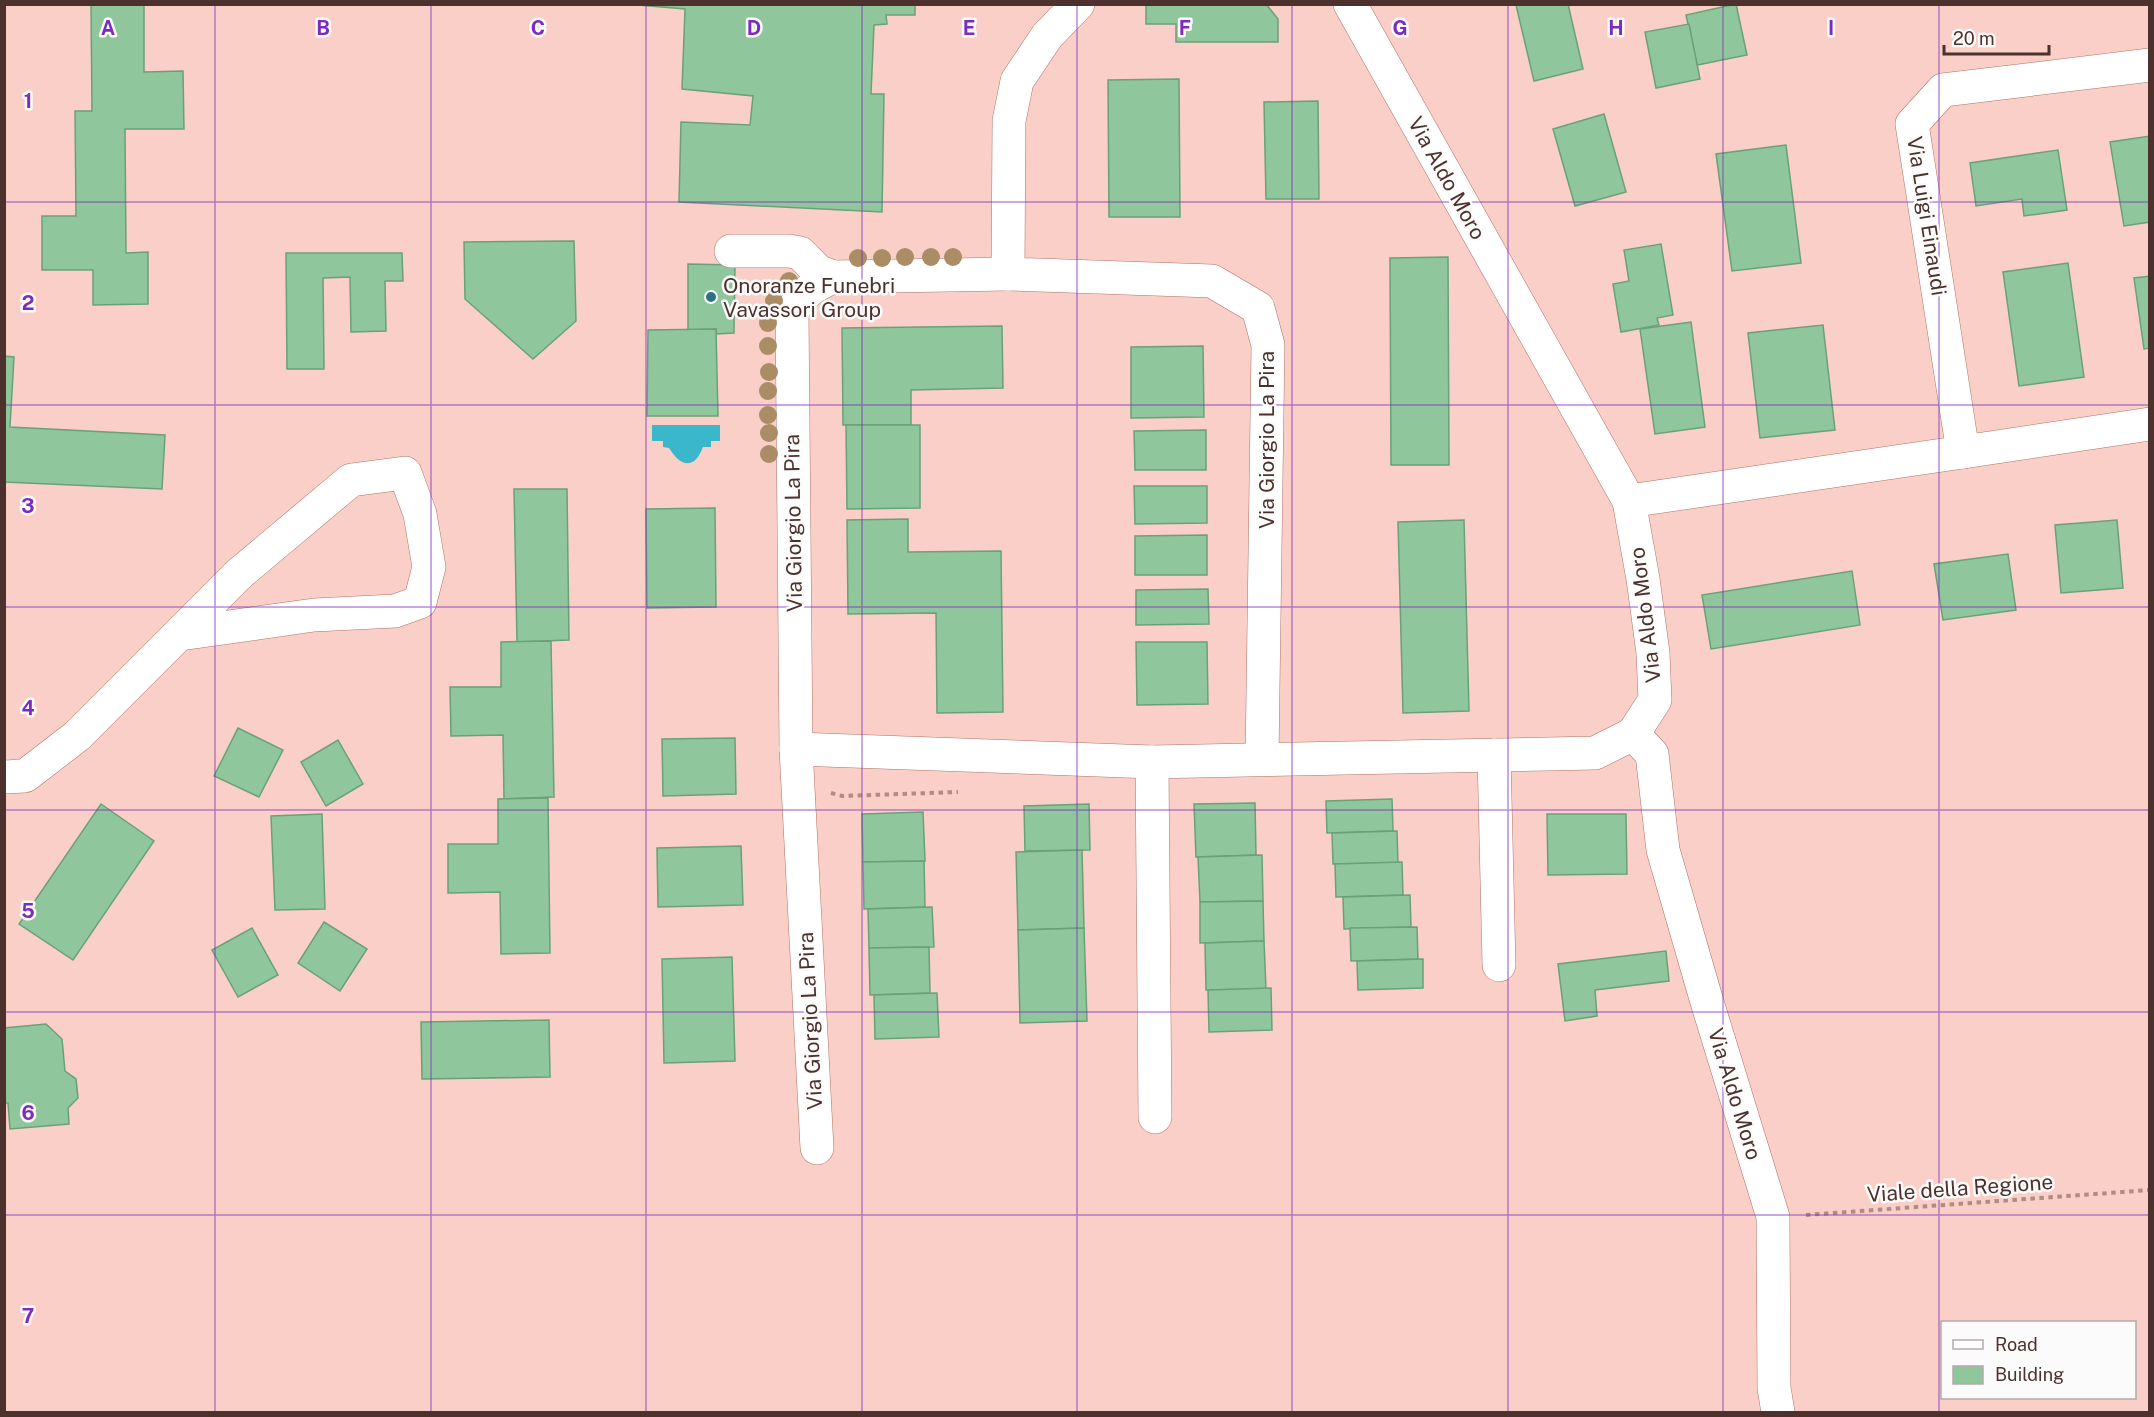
<svg xmlns="http://www.w3.org/2000/svg" width="2154" height="1417" font-family="'Public Sans',sans-serif">
<style>
.water{fill:#3bb7cc}
.building{fill:#8fc69c;stroke:#6ba178;stroke-width:1.5}
.lines{fill:none;stroke-linecap:round;stroke-linejoin:round}
.minor-casing{stroke:#b17266;stroke-width:34}
.path{stroke:#b18c85;stroke-width:4;stroke-dasharray:4.5 4.5;stroke-linecap:butt}
.minor{stroke:#fff;stroke-width:33}
.tree{fill:#aa8c65}
.grid{fill:none;stroke:#7b2cbf;stroke-width:1.5;stroke-opacity:0.55}
.poi-dot{fill:#2c737f;stroke:#fbfbfb;stroke-width:2}
.labels{text-anchor:middle;dominant-baseline:central;stroke-width:5;stroke-linejoin:round;paint-order:stroke}
.street-label{font-size:21px;fill:#4d312c;stroke:#fbfbfb}
.poi-label{font-size:21px;fill:#4d312c;stroke:#fbfbfb;text-anchor:start}
.grid-label{font-size:20px;text-anchor:middle;font-weight:bold;fill:#7b2cbf;stroke:#fbfbfb;stroke-width:5;stroke-linejoin:round;paint-order:stroke}
</style>
<rect width="100%" height="100%" fill="#facfc7"/>
<path class="water" d="M652,425H720V441H711V447H703C694,471 680,466 669,448L663,447V441H652Z"/>
<g class="building">
<polygon points="91,4 144,4 144,72 183,71 184,129 125,129 126,253 148,252 148,304 93,305 93,270 42,270 42,216 76,216 75,111 92,111"/>
<polygon points="626,4 915,4 915,15 886,15 887,24 874,25 871,94 884,94 882,212 679,202 681,122 750,125 753,96 682,89 685,9"/>
<polygon points="1146,4 1266,4 1278,19 1278,42 1176,42 1176,24 1146,24"/>
<polygon points="1568,4 1583,69 1534,81 1516,5"/>
<polygon points="1736,4 1747,55 1697,65 1686,15"/>
<polygon points="1689,24 1700,79 1656,88 1645,32"/>
<polygon points="1179,79 1180,217 1109,217 1108,80"/>
<polygon points="1318,101 1319,199 1266,199 1264,102"/>
<polygon points="1604,114 1626,192 1575,206 1553,129"/>
<polygon points="2150,136 2150,222 2124,226 2110,142"/>
<polygon points="1786,145 1801,263 1732,271 1716,154"/>
<polygon points="2058,150 2067,210 2024,216 2022,199 1976,206 1970,163"/>
<polygon points="574,241 576,321 533,359 465,299 464,242"/>
<polygon points="1661,244 1673,315 1657,318 1659,325 1621,332 1613,284 1629,281 1624,250"/>
<polygon points="286,253 402,253 403,281 385,281 386,331 351,332 350,277 323,278 324,369 287,369"/>
<polygon points="1448,257 1449,465 1391,465 1390,258"/>
<polygon points="2068,263 2084,377 2019,386 2003,272"/>
<polygon points="688,264 735,265 734,333 716,334 716,329 688,330"/>
<polygon points="2150,276 2150,348 2144,349 2134,278"/>
<polygon points="1691,322 1705,427 1655,434 1640,329"/>
<polygon points="1823,325 1835,430 1760,438 1748,333"/>
<polygon points="1002,326 1003,388 911,390 911,425 843,425 842,328"/>
<polygon points="716,329 718,416 647,416 648,330"/>
<polygon points="1203,346 1204,417 1131,418 1131,347"/>
<polygon points="4,356 14,357 10,427 165,435 162,489 4,482"/>
<polygon points="846,425 920,425 920,508 847,509"/>
<polygon points="1206,430 1206,470 1135,470 1134,431"/>
<polygon points="1134,486 1207,486 1207,523 1135,524"/>
<polygon points="514,489 567,489 569,640 517,642"/>
<polygon points="715,508 716,607 647,608 646,509"/>
<polygon points="908,519 908,552 1001,551 1003,712 937,713 936,613 848,614 847,520"/>
<polygon points="1464,520 1469,711 1403,713 1398,522"/>
<polygon points="2117,520 2123,588 2061,593 2055,525"/>
<polygon points="1207,535 1207,575 1135,575 1135,536"/>
<polygon points="2008,554 2016,610 1943,620 1934,564"/>
<polygon points="1852,571 1860,625 1711,649 1702,595"/>
<polygon points="1208,589 1209,624 1136,625 1136,590"/>
<polygon points="551,641 554,797 504,799 503,735 451,736 450,687 501,687 501,642"/>
<polygon points="1136,642 1207,642 1208,704 1137,705"/>
<polygon points="238,728 283,750 259,797 214,776"/>
<polygon points="735,738 736,794 663,796 662,739"/>
<polygon points="338,740 363,784 326,806 301,762"/>
<polygon points="548,798 550,953 501,954 500,892 448,893 448,844 498,844 498,799"/>
<polygon points="1392,799 1393,831 1327,833 1326,801"/>
<polygon points="1255,803 1256,855 1196,857 1194,804"/>
<polygon points="101,804 154,841 73,960 19,924"/>
<polygon points="1089,804 1090,850 1025,851 1024,806"/>
<polygon points="923,812 925,861 863,862 862,814"/>
<polygon points="322,814 325,909 275,910 271,816"/>
<polygon points="1547,814 1626,814 1627,874 1548,875"/>
<polygon points="1397,831 1398,863 1333,864 1332,833"/>
<polygon points="741,846 743,905 658,907 657,848"/>
<polygon points="1082,850 1084,928 1018,930 1016,852"/>
<polygon points="1262,855 1263,901 1200,902 1198,857"/>
<polygon points="924,861 925,907 864,909 863,862"/>
<polygon points="1402,862 1403,895 1336,897 1335,864"/>
<polygon points="1410,895 1411,927 1344,929 1343,897"/>
<polygon points="1263,901 1264,941 1200,943 1200,902"/>
<polygon points="932,907 934,947 869,948 868,909"/>
<polygon points="324,922 367,949 340,991 298,963"/>
<polygon points="1417,927 1418,959 1351,961 1350,928"/>
<polygon points="252,928 278,975 238,997 212,950"/>
<polygon points="1084,928 1087,1021 1020,1023 1018,930"/>
<polygon points="1264,941 1266,989 1206,990 1205,943"/>
<polygon points="929,947 930,993 870,995 869,948"/>
<polygon points="1666,951 1669,981 1595,990 1597,1016 1565,1021 1558,964"/>
<polygon points="732,957 735,1061 664,1063 662,959"/>
<polygon points="1423,959 1423,988 1358,990 1357,961"/>
<polygon points="1271,988 1272,1030 1209,1032 1208,990"/>
<polygon points="937,993 939,1037 875,1039 874,995"/>
<polygon points="549,1020 550,1077 422,1079 421,1022"/>
<polygon points="46,1024 62,1039 65,1071 76,1079 78,1098 68,1108 69,1124 10,1129 8,1103 4,1103 4,1028"/>
</g>
<g class="lines">
<g class="minor-casing">
<g id="minor">
<polyline points="1078,4 1047,36 1017,81 1009,121 1008,274 1212,281 1258,308 1268,345 1262,759"/>
<polyline points="1350,4 1629,501 1643,579 1653,653 1655,700 1633,734"/>
<polyline points="2150,65 1943,90 1912,124 1963,452 2150,424"/>
<polyline points="731,251 789,251 800,253 818,271 833,277"/>
<polyline points="1629,501 1963,452"/>
<polyline points="1633,734 1652,754 1663,850 1707,1002 1773,1217 1774,1388 1778,1412"/>
<path d="M796,749L792,312C803,292 813,286 833,277L1008,274"/>
<polyline points="1494,755 1499,965"/>
<polyline points="1152,762 1155,1117"/>
<polyline points="4,777 25,776 77,736 239,574 351,480 405,473 420,514 429,567 420,602 395,611 314,615 180,634"/>
<polyline points="817,1148 796,749 1152,762 1595,753 1633,734"/>
</g>
</g>
<g class="path">
<polyline points="831,793 842,796 958,792"/>
<polyline points="1806,1215 2150,1190"/>
</g>
<use href="#minor" class="minor"/>
</g>
<g class="tree">
<circle cx="905" cy="257" r="9"/>
<circle cx="931" cy="257" r="9"/>
<circle cx="953" cy="257" r="9"/>
<circle cx="858" cy="258" r="9"/>
<circle cx="882" cy="258" r="9"/>
<circle cx="789" cy="281" r="9"/>
<circle cx="774" cy="301" r="9"/>
<circle cx="768" cy="323" r="9"/>
<circle cx="768" cy="346" r="9"/>
<circle cx="769" cy="372" r="9"/>
<circle cx="768" cy="391" r="9"/>
<circle cx="768" cy="415" r="9"/>
<circle cx="769" cy="433" r="9"/>
<circle cx="769" cy="454" r="9"/>
</g>
<path class="grid" d="M215,4V1412M431,4V1412M646,4V1412M862,4V1412M1077,4V1412M1292,4V1412M1508,4V1412M1723,4V1412M1939,4V1412M4,202H2150M4,405H2150M4,607H2150M4,810H2150M4,1012H2150M4,1215H2150"/>
<circle class="poi-dot" cx="711" cy="297" r="6"/>
<g class="labels">
<g class="street-label">
<text transform="translate(1447 178) rotate(61)">Via Aldo Moro</text>
<text transform="translate(1927 216) rotate(81)">Via Luigi Einaudi</text>
<text transform="translate(1266 440) rotate(-90)">Via Giorgio La Pira</text>
<text transform="translate(793 523) rotate(-91)">Via Giorgio La Pira</text>
<text transform="translate(1645 615) rotate(-97)">Via Aldo Moro</text>
<text transform="translate(810 1021) rotate(-93)">Via Giorgio La Pira</text>
<text transform="translate(1735 1094) rotate(73)">Via Aldo Moro</text>
<text transform="translate(1960 1188) rotate(-4)">Viale della Regione</text>
</g>
<g class="poi-label">
<text x="723" y="285">Onoranze Funebri<tspan x="723" dy="24">Vavassori Group</tspan></text>
</g>
</g>
<g class="grid-label">
<text x="108" y="35">A</text>
<text x="323" y="35">B</text>
<text x="538" y="35">C</text>
<text x="754" y="35">D</text>
<text x="969" y="35">E</text>
<text x="1185" y="35">F</text>
<text x="1400" y="35">G</text>
<text x="1616" y="35">H</text>
<text x="1831" y="35">I</text>
<text x="28" y="108">1</text>
<text x="28" y="310">2</text>
<text x="28" y="513">3</text>
<text x="28" y="715">4</text>
<text x="28" y="918">5</text>
<text x="28" y="1120">6</text>
<text x="28" y="1323">7</text>
</g>
<rect width="2154" height="1417" fill="none" stroke="#4d312c" stroke-width="12"/>
<rect x="1941" y="1321" width="195" height="78" fill="#fbfbfb" stroke="#b5aaa8" stroke-width="1.5"/>
<rect x="1953" y="1340" width="30" height="9" fill="#ffffff" stroke="#b5aaa8" stroke-width="1.5"/>
<text x="1995" y="1351" font-size="18" fill="#4d312c">Road</text>
<rect x="1953" y="1366" width="30" height="18" fill="#8fc69c" stroke="#b5aaa8" stroke-width="1.5"/>
<text x="1995" y="1381" font-size="18" fill="#4d312c">Building</text>
<path d="M1944 45v9h105v-9" fill="none" stroke="#4d312c" stroke-width="3"/>
<text x="1953" y="45" font-size="18" fill="#4d312c" stroke="#fbfbfb" stroke-width="4.5" paint-order="stroke">20 m</text>
</svg>
